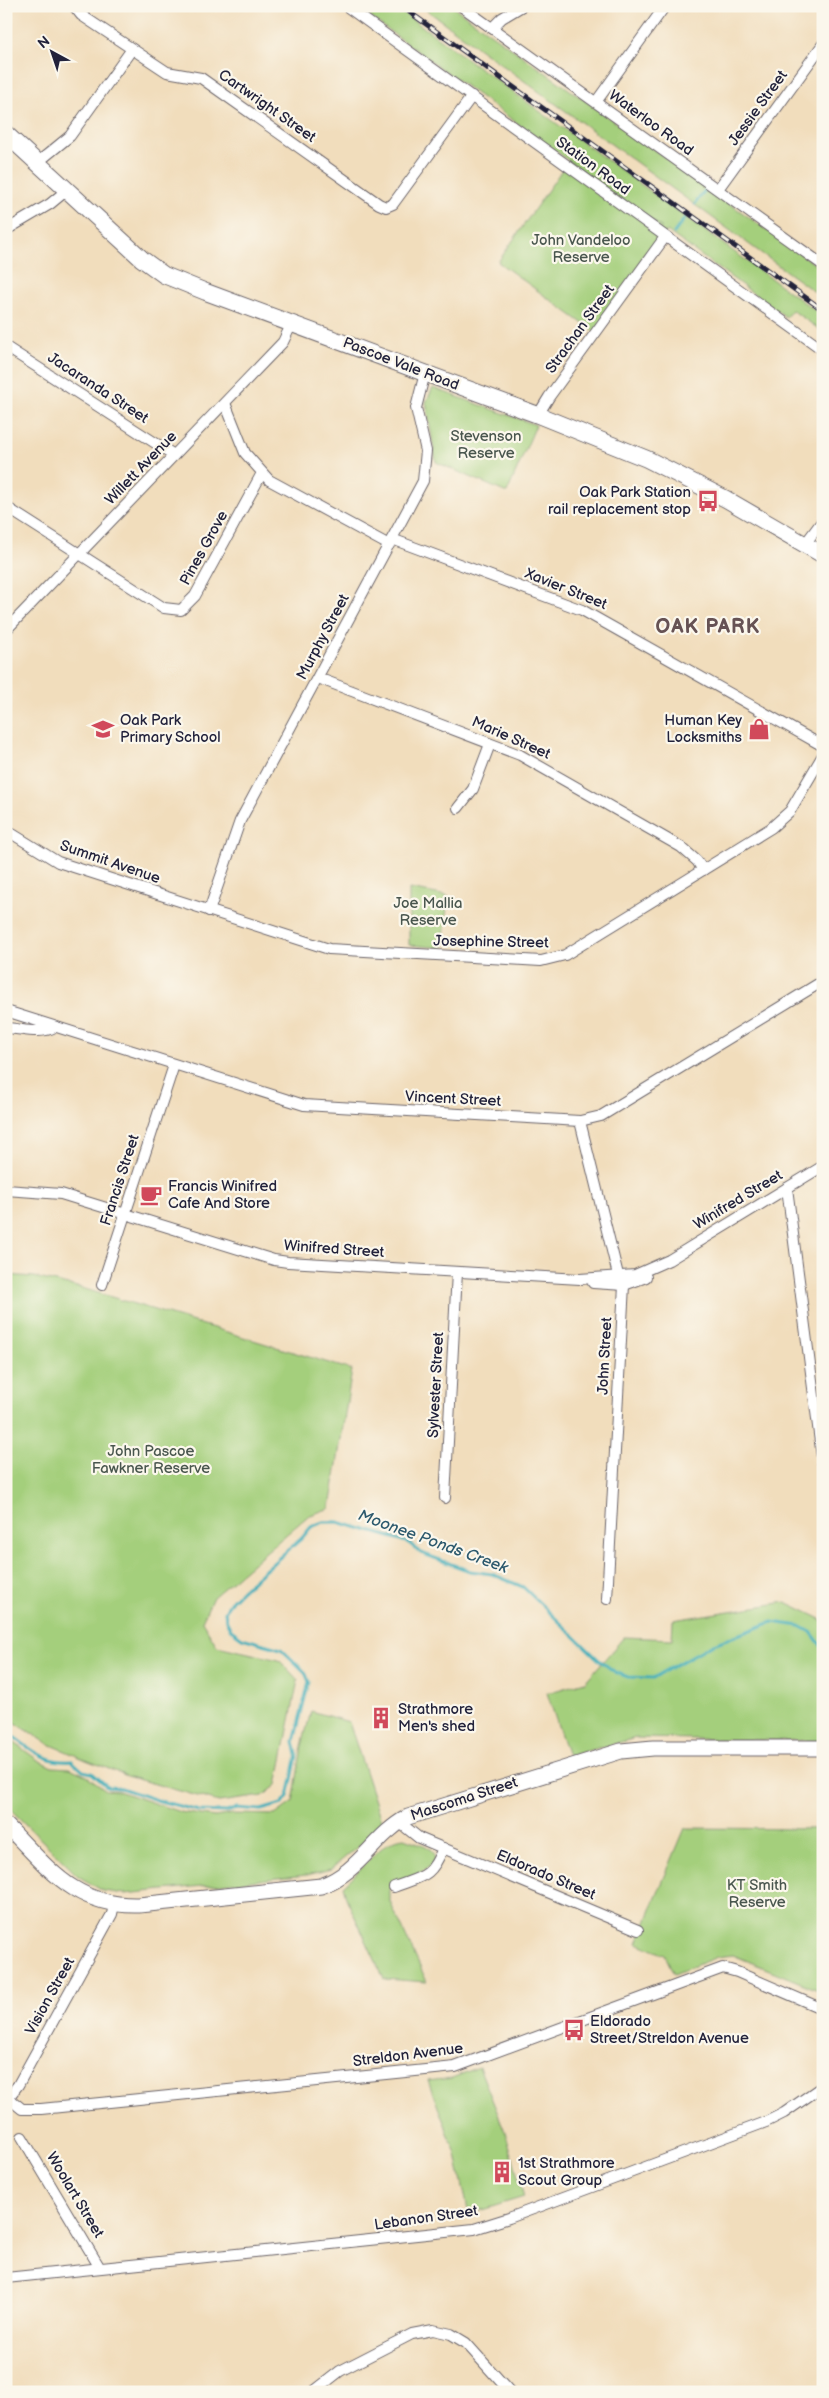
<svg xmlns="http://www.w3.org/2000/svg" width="829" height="2398" font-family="'Balsamiq Sans',sans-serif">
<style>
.green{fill:#a4cf7b;stroke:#63785b}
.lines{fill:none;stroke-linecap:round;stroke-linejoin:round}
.stream{stroke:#3bacb8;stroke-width:3}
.street-casing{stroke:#6a6368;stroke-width:12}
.secondary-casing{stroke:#6a6368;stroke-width:17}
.primary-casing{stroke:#6a6368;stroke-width:18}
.street{stroke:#fff;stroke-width:10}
.secondary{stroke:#fff;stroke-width:15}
.primary{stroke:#fff;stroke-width:16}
.rail-casing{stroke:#22223b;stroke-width:5}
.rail{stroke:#fbf7ec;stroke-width:3;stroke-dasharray:9;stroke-linecap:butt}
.labels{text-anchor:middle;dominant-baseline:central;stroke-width:4.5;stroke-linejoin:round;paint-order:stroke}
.street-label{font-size:15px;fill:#22223b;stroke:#fbf7ec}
.park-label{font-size:15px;fill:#49564e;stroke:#fbf7ec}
.poi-label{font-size:15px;fill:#22223b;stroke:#fbf7ec;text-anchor:start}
.water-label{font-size:16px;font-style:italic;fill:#2c596d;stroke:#fbf7ec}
.district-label{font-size:20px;font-weight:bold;letter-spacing:1px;fill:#665254;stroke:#fbf7ec}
</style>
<rect width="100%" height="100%" fill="#fbf7ec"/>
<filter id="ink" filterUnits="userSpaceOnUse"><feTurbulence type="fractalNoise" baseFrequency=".02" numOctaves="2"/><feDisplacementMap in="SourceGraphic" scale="10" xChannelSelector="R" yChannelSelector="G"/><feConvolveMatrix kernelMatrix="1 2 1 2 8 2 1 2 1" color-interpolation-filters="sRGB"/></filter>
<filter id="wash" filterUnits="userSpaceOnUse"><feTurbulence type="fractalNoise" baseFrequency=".0096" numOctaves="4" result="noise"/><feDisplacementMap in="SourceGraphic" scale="20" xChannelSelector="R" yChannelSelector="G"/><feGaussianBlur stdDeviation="1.12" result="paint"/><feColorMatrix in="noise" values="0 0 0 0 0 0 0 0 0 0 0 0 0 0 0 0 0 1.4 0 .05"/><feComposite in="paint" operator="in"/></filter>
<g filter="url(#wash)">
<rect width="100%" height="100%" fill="#f1ddbc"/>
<g class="green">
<polygon points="355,6 394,6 823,316 823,332 792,310 786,317 667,231 596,333 498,262 568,161 662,228"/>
<polygon points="421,6 452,6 823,270 823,298"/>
<polygon points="433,388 536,425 507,493 436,462 426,402"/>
<polygon points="409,889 448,896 443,948 409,945"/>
<polygon points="6,1275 34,1277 85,1289 352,1370 330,1508 308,1516 213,1597 202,1621 217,1646 279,1660 298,1680 277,1785 263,1796 219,1802 130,1777 86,1760 47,1743 6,1717"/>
<polygon points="786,1602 823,1620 823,1741 636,1738 568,1756 547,1693 585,1682 624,1637 672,1639 673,1620"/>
<polygon points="311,1711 349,1722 383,1826 331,1869 307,1875 125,1894 103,1891 78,1876 6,1805 6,1737 38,1760 52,1767 70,1768 87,1776 106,1790 118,1791 180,1812 215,1817 233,1814 275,1815 293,1802 302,1746"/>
<polygon points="685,1828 823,1829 823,1992 733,1955 717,1957 674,1974 665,1955 637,1943"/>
<path d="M404,1838C411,1841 428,1845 433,1851C444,1869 401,1880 390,1884V1902L427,1982L384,1979L347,1900L343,1886C361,1871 381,1840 404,1838Z"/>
<polygon points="479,2067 506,2134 524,2197 469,2214 455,2151 428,2081 452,2078"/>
</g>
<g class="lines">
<g class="stream">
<polyline points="695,204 705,190"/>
<polyline points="674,233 685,218"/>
<path d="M6,1731C27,1746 44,1764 72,1761L83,1771L92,1773L108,1787L121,1788L160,1801L199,1811L227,1812L237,1808L261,1810L282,1804L288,1796L292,1779L297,1755L294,1741L309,1682L305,1672L281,1649L242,1638L231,1630L226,1620L225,1611L232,1600L242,1590L302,1538L311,1527L323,1522H338L394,1538L409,1543L421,1553L470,1571L492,1574L523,1587L599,1660L615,1672L628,1677L653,1678L711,1645L772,1622L800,1626L811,1632L823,1648"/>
</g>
</g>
</g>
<g filter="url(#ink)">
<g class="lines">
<g class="street-casing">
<g id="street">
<polyline points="74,6 81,15 167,72 201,78 379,204 386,207 393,204 472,96"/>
<polyline points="346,6 823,350"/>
<polyline points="461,6 823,265"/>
<polyline points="492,28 502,18 522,6"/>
<polyline points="596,102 665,6"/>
<polyline points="37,163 70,136 132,49"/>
<polyline points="718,189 823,44"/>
<polyline points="6,230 50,204 67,190"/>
<polyline points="6,347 174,455"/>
<polyline points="225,403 245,453 269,480 389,545"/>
<polyline points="538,415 549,397 665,237"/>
<polyline points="6,507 164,608 181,610 195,596 262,473"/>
<polyline points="392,539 582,610 823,746"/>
<polyline points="805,544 823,520"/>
<polyline points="6,630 283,342 292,323"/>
<polyline points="318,678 520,755 681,847 697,861 703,870"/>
<polyline points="458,808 473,789 490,744"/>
<polyline points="6,830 58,862 329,949 541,961 565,955 771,828 790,811 823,755"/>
<polyline points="209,911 240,821 423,481 426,451 416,408 425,373"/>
<polyline points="6,1011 304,1105 580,1121 601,1116 823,981"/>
<path d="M6,1028C24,1029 39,1035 55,1027"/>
<polyline points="580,1121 618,1275 624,1285 607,1599"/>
<polyline points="787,1188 823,1465"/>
<polyline points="6,1190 61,1194 274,1260 288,1262 580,1279 635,1275 669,1260 823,1166"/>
<polyline points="593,1283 624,1285 646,1277"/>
<polyline points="102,1285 174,1065"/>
<polyline points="445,1498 457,1272"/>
<polyline points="399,1822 419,1838 638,1930"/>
<path d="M394,1887C423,1876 431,1878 443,1848"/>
<polyline points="6,2096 22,2109 41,2109 455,2067 723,1968 737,1972 823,2009"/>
<polyline points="8,2098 18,2085 112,1914 114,1905"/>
<polyline points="22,2137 100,2268"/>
<polyline points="6,2278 474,2229 509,2218 766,2122 784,2113 823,2086"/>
<polyline points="313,2392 340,2371 412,2334 433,2330 451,2334 466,2343 510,2392"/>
</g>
</g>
<g class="secondary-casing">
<path id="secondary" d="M6,1825C48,1867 74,1907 139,1905L321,1886C360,1872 373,1836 408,1817L621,1751L653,1748H823"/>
</g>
<g class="primary-casing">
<polyline id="primary" points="6,134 142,259 164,275 206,292 538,415 647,459 726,499 823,555"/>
</g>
<use href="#street" class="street"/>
<use href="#secondary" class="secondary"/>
<use href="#primary" class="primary"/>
<g class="rail-casing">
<polyline id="rail" points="401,6 823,310"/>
</g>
<use href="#rail" class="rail"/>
</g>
</g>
<defs>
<g id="bus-bare" transform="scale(1.725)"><path d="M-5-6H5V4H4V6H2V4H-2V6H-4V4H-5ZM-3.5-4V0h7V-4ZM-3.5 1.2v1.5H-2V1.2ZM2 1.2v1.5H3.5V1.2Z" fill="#d1495b" stroke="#fbf7ec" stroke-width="2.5" paint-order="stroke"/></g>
<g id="school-bare" transform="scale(1.725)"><path d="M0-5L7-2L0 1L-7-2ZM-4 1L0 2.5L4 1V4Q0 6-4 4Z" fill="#d1495b" stroke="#fbf7ec" stroke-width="2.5" paint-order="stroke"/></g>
<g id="shop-bare" transform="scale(1.725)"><path d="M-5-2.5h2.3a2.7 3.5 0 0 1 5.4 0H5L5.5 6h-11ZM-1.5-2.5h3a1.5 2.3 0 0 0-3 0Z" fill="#d1495b" stroke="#fbf7ec" stroke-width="2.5" paint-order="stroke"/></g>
<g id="cafe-bare" transform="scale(1.725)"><path d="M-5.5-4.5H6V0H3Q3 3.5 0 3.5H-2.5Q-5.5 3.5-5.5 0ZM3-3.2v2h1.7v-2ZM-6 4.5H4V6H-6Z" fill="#d1495b" stroke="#fbf7ec" stroke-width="2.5" paint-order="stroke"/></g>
<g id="building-bare" transform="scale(1.725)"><path d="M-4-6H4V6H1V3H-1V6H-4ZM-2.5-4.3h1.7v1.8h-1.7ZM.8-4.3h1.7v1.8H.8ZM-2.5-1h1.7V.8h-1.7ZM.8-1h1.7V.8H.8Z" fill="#d1495b" stroke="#fbf7ec" stroke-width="2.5" paint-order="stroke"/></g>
</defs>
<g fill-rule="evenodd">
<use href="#bus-bare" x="708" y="501"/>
<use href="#school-bare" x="103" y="729"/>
<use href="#shop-bare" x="759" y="729"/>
<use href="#cafe-bare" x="151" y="1195"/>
<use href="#building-bare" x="381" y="1718"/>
<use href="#bus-bare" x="574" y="2030"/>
<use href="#building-bare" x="502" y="2172"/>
</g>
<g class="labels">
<g class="street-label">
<text transform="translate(267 106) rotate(35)">Cartwright Street</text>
<text transform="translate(758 108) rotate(-54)">Jessie Street</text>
<text transform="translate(651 123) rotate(36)">Waterloo Road</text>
<text transform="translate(593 166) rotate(36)">Station Road</text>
<text transform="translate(580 329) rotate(-54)">Strachan Street</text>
<text transform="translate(401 364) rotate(21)">Pascoe Vale Road</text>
<text transform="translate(98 388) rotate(33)">Jacaranda Street</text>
<text transform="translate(141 468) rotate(-46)">Willett Avenue</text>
<text transform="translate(204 548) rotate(-61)">Pines Grove</text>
<text transform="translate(566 589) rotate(22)">Xavier Street</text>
<text transform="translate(323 637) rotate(-62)">Murphy Street</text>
<text transform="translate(511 738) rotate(24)">Marie Street</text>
<text transform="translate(110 862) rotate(19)">Summit Avenue</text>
<text transform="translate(491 942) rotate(1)">Josephine Street</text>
<text transform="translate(453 1099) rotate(3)">Vincent Street</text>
<text transform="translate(120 1180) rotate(-72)">Francis Street</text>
<text transform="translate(738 1200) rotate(-31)">Winifred Street</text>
<text transform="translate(334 1249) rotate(4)">Winifred Street</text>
<text transform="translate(605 1356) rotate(-87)">John Street</text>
<text transform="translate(436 1385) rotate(-87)">Sylvester Street</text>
<text transform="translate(464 1799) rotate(-18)">Mascoma Street</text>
<text transform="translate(546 1875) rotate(23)">Eldorado Street</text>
<text transform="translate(50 1996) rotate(-61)">Vision Street</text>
<text transform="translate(408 2055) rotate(-7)">Streldon Avenue</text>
<text transform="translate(75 2195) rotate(59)">Woolart Street</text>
<text transform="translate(426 2218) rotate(-8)">Lebanon Street</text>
</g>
<g class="park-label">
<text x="581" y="240">John Vandeloo<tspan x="581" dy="17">Reserve</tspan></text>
<text x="486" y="436">Stevenson<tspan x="486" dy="17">Reserve</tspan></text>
<text x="428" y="903">Joe Mallia<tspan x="428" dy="17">Reserve</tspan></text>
<text x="151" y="1451">John Pascoe<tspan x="151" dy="17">Fawkner Reserve</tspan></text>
<text x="757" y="1885">KT Smith<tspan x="757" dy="17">Reserve</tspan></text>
</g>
<g class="poi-label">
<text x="691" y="492" text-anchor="end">Oak Park Station<tspan x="691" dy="17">rail replacement stop</tspan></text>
<text x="120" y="720">Oak Park<tspan x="120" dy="17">Primary School</tspan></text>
<text x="742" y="720" text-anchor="end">Human Key<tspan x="742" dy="17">Locksmiths</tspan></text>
<text x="168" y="1186">Francis Winifred<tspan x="168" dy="17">Cafe And Store</tspan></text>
<text x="398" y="1709">Strathmore<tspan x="398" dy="17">Men's shed</tspan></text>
<text x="590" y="2021">Eldorado<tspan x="590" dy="17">Street/Streldon Avenue</tspan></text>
<text x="518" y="2163">1st Strathmore<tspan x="518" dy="17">Scout Group</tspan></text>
</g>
<g class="water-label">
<text transform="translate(433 1542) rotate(20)">Moonee Ponds Creek</text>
</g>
<g class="district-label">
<text x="708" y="627">OAK PARK</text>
</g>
</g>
<rect width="829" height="2398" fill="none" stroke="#fbf7ec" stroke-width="25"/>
<g transform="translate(52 52) rotate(320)" stroke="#fbf7ec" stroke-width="4" paint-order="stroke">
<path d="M0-4L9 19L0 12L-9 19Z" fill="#22223b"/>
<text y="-8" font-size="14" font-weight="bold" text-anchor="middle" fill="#22223b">N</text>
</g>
</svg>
